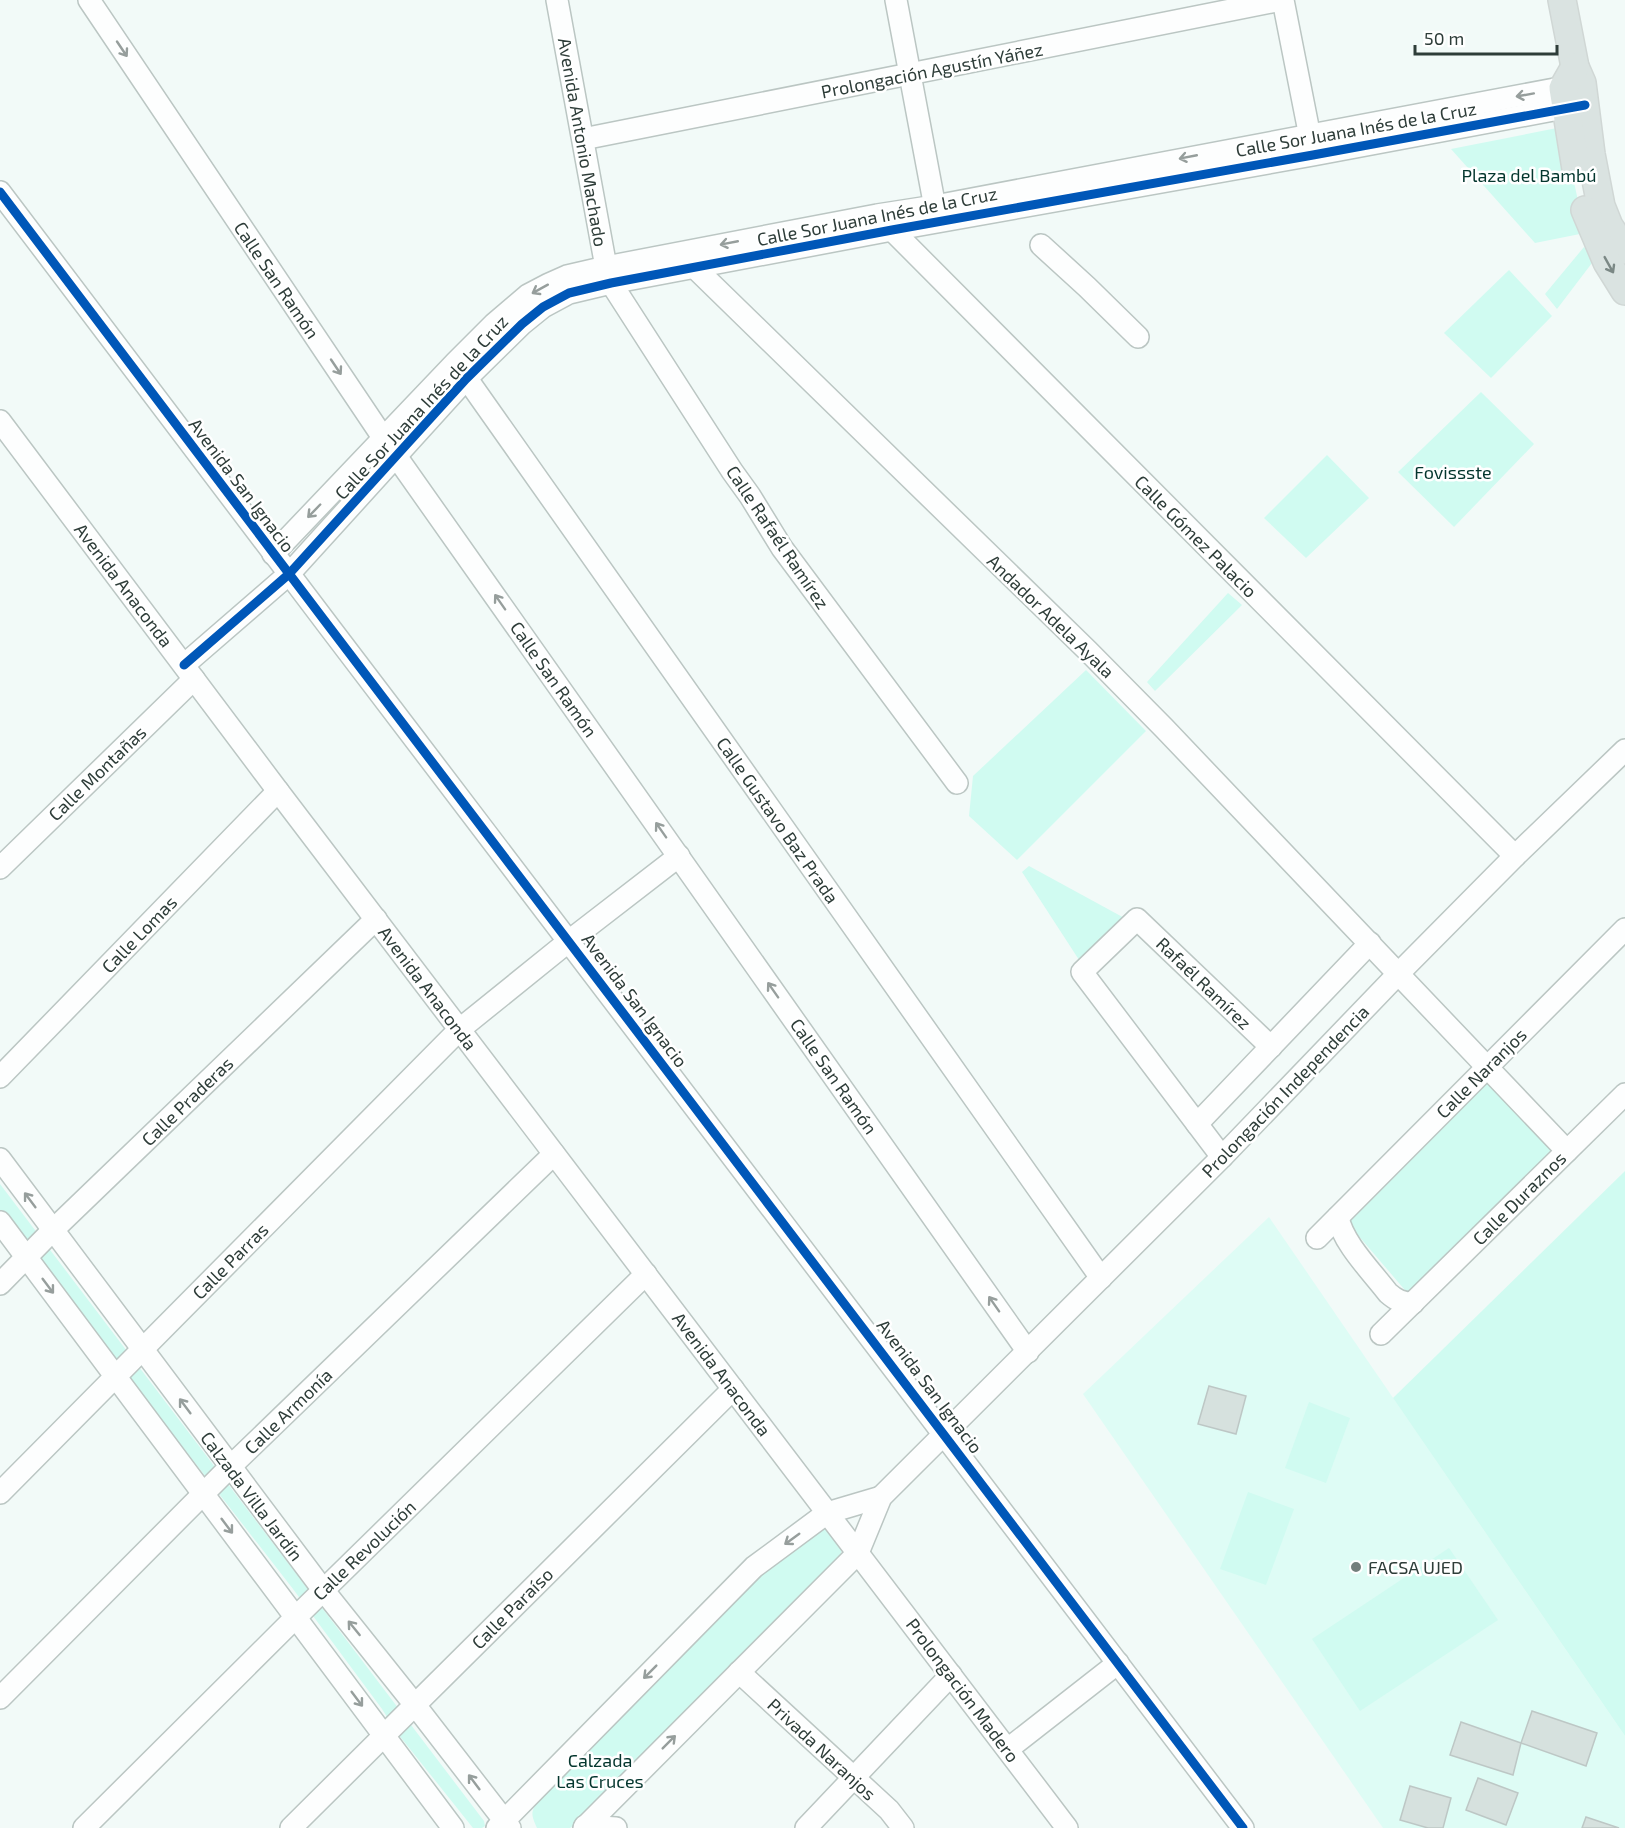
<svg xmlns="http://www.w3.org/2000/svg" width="1625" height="1828" font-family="'Exo 2',sans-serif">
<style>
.built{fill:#defcf5}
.green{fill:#d0fbf1}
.building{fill:#d6e1de;stroke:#bdc7c5;stroke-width:1.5}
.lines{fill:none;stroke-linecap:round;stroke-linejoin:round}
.minor-casing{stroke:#bbc6c3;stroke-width:24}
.major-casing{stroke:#d0d7d5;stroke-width:30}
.minor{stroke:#fdfefe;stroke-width:21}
.major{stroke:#dae3e1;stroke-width:27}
.cycleway-casing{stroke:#fff;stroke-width:13}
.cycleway{stroke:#0057b8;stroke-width:9}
.oneway{stroke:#969e9c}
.oneway2{stroke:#7b8885}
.poi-dot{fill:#737f7c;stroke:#fff;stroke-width:2}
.labels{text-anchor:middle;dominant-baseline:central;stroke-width:5;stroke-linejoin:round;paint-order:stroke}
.street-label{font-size:18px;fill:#2e3d39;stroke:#fff}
.park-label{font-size:18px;fill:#04362e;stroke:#fff}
.poi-label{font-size:18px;fill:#2e3d39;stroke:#fff;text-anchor:start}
</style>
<rect width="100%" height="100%" fill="#f2faf8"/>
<polygon class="built" points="1269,1217 1625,1736 1625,1828 1383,1828 1083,1394"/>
<g class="green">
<polygon points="1562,127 1585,233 1535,243 1451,149"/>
<polygon points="1584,247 1595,259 1557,309 1545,294"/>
<polygon points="1509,270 1552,316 1491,378 1444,333"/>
<polygon points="1481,392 1534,444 1454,527 1398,472"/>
<polygon points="1327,455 1369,498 1306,558 1264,518"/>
<polygon points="1228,593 1242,605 1155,691 1147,682"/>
<polygon points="1086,670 1146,731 1017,860 969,816 973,776"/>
<polygon points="1029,866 1128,920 1083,966 1022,872"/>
<polygon points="1494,1073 1563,1146 1410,1296 1345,1220"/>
<polygon points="1625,1171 1625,1736 1393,1398"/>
<polygon points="0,1184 484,1821 485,1826 482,1828 473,1828 398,1734 382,1709 293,1589 129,1378 113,1354 0,1210"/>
<polygon points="1309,1402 1350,1418 1326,1483 1285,1468"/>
<polygon points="1248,1492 1294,1509 1266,1585 1220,1569"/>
<path d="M822,1529L833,1531L843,1547L838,1561L582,1819L570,1828H537C530,1813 531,1811 540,1798L791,1545Z"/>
<polygon points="1449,1548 1498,1620 1360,1711 1312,1639"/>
</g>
<g class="building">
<polygon points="1209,1386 1246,1396 1236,1434 1198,1424"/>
<polygon points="1532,1711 1597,1733 1586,1766 1521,1743"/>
<polygon points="1461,1722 1521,1743 1513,1775 1450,1755"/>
<polygon points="1478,1778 1518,1793 1506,1825 1466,1810"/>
<polygon points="1410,1786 1451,1798 1443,1828 1428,1828 1400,1820"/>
<polygon points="1586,1817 1619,1828 1582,1828"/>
</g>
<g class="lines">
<g class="minor-casing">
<g id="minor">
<polyline points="89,0 384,439 1028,1352"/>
<polyline points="557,0 606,267 611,283 732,471 750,496 782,548 957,783"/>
<polyline points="896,0 937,218"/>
<polyline points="1283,0 1312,147"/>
<polyline points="583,139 1281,0"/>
<path d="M0,192C412,739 830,1281 1243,1828"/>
<polyline points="885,223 1515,856"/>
<polyline points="1041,245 1087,287 1138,337"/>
<polyline points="694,267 1088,651 1164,728 1567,1151"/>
<polyline points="460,369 1101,1278"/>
<polyline points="0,421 278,791 1067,1828"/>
<polyline points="273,554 455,363 494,324 528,295 549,284 567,276 606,267 877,215 935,206 1576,85"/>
<polyline points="184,665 289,574 466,379 522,324 543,307 569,293 611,283 892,230 1313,155 1580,105"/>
<polyline points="0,868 194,679"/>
<polyline points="0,1077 278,791"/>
<polyline points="1197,1124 1370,943"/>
<polyline points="1222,1157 1082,972 1137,919 1271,1047"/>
<polyline points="0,1159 324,1591 415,1705 510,1828"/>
<path d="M1338,1217C1342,1242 1372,1272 1388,1293C1396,1300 1402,1303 1413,1303"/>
<polyline points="0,1222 453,1828"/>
<polyline points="1317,1238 1625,929"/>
<polyline points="0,1284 53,1230 376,919"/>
<polyline points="1381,1334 1625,1094"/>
<polyline points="0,1493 460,1029 569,941 679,856"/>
<polyline points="739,1672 889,1810 903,1828"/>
<polyline points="0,1698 231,1466 554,1154"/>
<polyline points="1008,1749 1118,1663"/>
<polyline points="585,1826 616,1828"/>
<polyline points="84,1828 295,1618 646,1274"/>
<polyline points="291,1828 733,1389"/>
<polyline points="497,1828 754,1567 827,1513 881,1497"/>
<polyline points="584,1828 858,1553 881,1497 1222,1157 1398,974 1515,856 1625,750"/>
<polyline points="806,1828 951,1675"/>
</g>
</g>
<g class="major-casing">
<g id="major">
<polyline points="1562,0 1575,67 1582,83 1591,154 1601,206 1609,226 1625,250"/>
<polyline points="1575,67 1563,88 1576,169"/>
<polyline points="1585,210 1607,262 1625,291"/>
</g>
</g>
<use href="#minor" class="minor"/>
<use href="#major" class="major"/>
<g class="cycleway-casing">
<g id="cycleway">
<path d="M0,192C412,739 830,1281 1243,1828"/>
<polyline points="184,665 289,574 466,379 522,324 543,307 569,293 611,283 892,230 1313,155 1585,105"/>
</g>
</g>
<use href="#cycleway" class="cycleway"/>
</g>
<defs><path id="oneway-shaft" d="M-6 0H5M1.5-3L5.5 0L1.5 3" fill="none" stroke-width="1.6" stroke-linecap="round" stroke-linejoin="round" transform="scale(1.5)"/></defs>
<g class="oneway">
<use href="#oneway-shaft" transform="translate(122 49) rotate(56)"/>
<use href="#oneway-shaft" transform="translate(1525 95) rotate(170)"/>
<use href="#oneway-shaft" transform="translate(1188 157) rotate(169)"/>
<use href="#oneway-shaft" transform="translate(729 243) rotate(169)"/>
<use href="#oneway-shaft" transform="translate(540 289) rotate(151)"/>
<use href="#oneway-shaft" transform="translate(336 367) rotate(56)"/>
<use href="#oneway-shaft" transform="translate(314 511) rotate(134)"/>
<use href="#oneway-shaft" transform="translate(500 602) rotate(-125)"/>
<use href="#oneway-shaft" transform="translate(661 830) rotate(-125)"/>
<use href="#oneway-shaft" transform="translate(773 990) rotate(-125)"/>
<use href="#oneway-shaft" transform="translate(30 1200) rotate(-127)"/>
<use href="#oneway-shaft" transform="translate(48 1286) rotate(53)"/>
<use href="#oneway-shaft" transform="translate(994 1304) rotate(-125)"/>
<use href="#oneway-shaft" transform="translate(185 1406) rotate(-127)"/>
<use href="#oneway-shaft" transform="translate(227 1526) rotate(53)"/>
<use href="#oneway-shaft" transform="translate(792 1539) rotate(144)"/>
<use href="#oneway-shaft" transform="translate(354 1628) rotate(-129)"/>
<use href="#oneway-shaft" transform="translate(650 1672) rotate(135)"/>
<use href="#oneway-shaft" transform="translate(357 1699) rotate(53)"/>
<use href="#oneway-shaft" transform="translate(669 1742) rotate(-45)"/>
<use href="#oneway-shaft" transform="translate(474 1782) rotate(-127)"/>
</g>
<use class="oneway2" href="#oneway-shaft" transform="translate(1609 265) rotate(61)"/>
<circle class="poi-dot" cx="1356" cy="1567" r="6"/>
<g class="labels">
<g class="street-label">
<text transform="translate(932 70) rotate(-11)">Prolongación Agustín Yáñez</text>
<text transform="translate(1356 129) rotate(-10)">Calle Sor Juana Inés de la Cruz</text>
<text transform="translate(583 142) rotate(80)">Avenida Antonio Machado</text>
<text transform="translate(877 216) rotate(-11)">Calle Sor Juana Inés de la Cruz</text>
<text transform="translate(277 280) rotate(56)">Calle San Ramón</text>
<text transform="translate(421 407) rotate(-47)">Calle Sor Juana Inés de la Cruz</text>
<text transform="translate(242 485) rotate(53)">Avenida San Ignacio</text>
<text transform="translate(1196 536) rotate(45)">Calle Gómez Palacio</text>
<text transform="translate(778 537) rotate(56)">Calle Rafaél Ramírez</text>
<text transform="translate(124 585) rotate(53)">Avenida Anaconda</text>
<text transform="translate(1051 616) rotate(44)">Andador Adela Ayala</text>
<text transform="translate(554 679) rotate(55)">Calle San Ramón</text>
<text transform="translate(97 773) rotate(-44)">Calle Montañas</text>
<text transform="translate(778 820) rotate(55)">Calle Gustavo Baz Prada</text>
<text transform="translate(139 934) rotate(-46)">Calle Lomas</text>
<text transform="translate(1204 983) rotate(44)">Rafaél Ramírez</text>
<text transform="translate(428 988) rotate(53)">Avenida Anaconda</text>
<text transform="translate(635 1000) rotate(53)">Avenida San Ignacio</text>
<text transform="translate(1481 1073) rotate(-45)">Calle Naranjos</text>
<text transform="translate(834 1076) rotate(55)">Calle San Ramón</text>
<text transform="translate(1285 1091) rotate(-46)">Prolongación Independencia</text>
<text transform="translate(187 1101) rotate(-44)">Calle Praderas</text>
<text transform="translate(1519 1198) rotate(-45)">Calle Duraznos</text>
<text transform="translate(230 1261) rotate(-45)">Calle Parras</text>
<text transform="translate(722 1374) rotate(53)">Avenida Anaconda</text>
<text transform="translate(930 1386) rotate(53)">Avenida San Ignacio</text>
<text transform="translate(288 1411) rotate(-44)">Calle Armonía</text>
<text transform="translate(252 1496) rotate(53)">Calzada Villa Jardín</text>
<text transform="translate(364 1550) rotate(-44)">Calle Revolución</text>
<text transform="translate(512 1608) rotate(-45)">Calle Paraíso</text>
<text transform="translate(963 1690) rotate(53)">Prolongación Madero</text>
<text transform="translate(822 1749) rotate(43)">Privada Naranjos</text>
</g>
<g class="park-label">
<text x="1529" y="175">Plaza del Bambú</text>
<text x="1453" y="472">Fovissste</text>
<text x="600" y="1760">Calzada<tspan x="600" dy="21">Las Cruces</tspan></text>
</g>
<g class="poi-label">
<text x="1368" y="1567">FACSA UJED</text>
</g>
</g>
<path d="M1415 45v9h142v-9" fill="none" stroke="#2e3d39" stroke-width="3"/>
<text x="1424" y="45" font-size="18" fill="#2e3d39" stroke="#ffffff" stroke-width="4.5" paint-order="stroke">50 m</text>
</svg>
